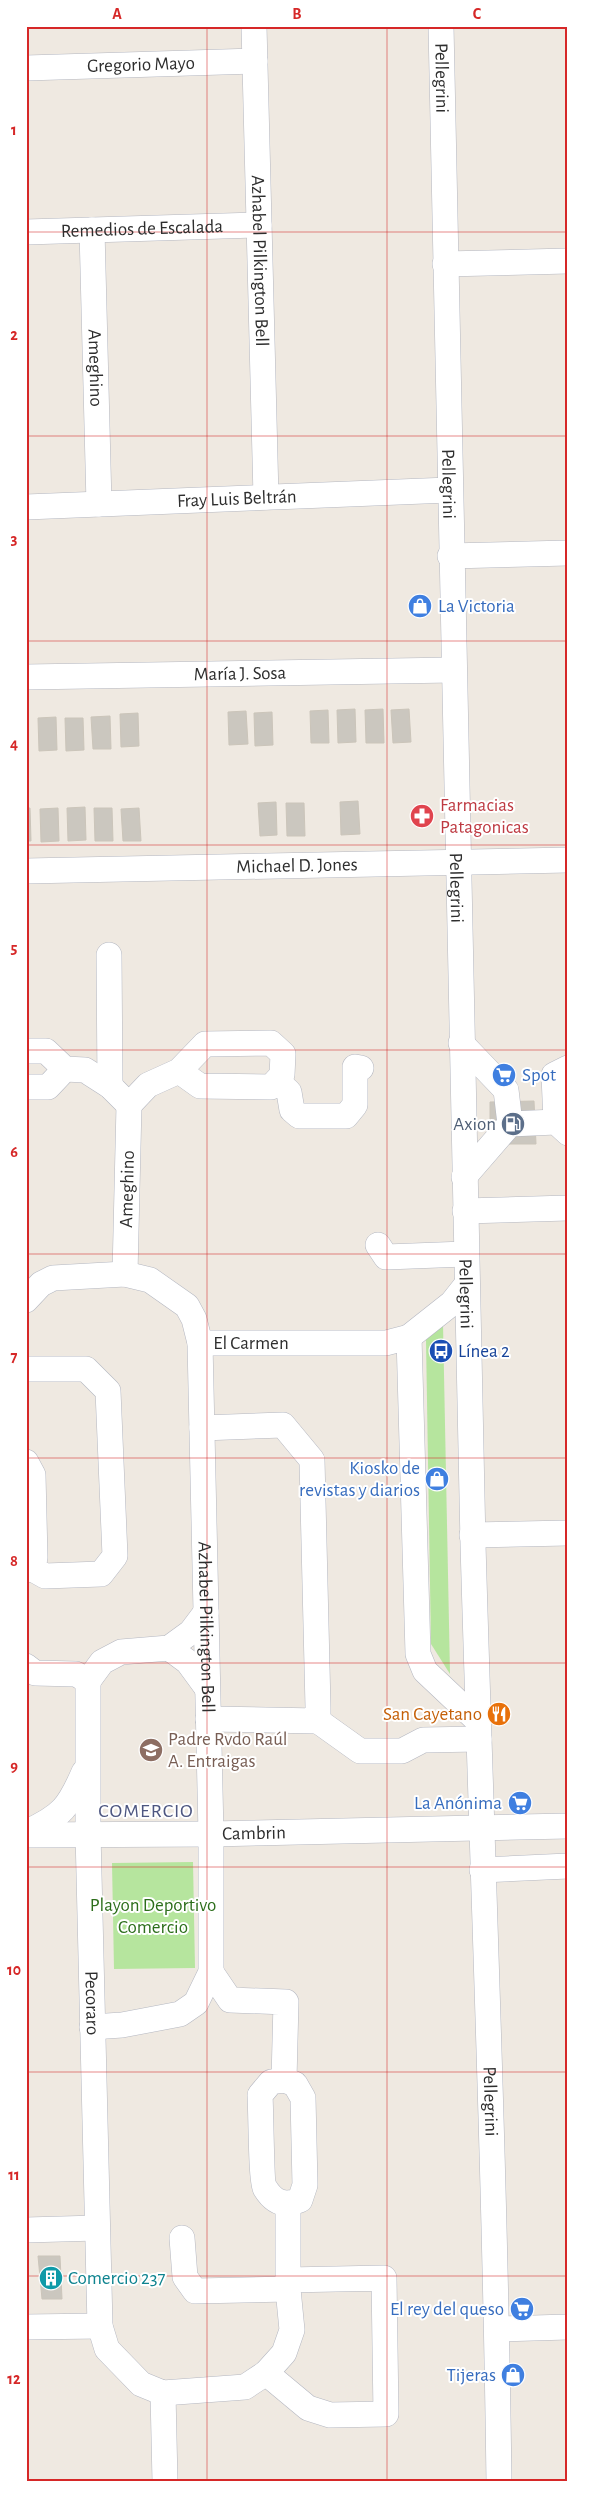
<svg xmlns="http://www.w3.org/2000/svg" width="594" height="2508" font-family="'Alegreya Sans',sans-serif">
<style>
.green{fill:#b6e59e}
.building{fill:#cbc7bf;stroke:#cbc5ba}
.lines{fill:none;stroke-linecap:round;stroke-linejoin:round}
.minor-casing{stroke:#b4b7c1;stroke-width:26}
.minor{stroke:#fff;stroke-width:25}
.grid{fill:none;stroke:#d62828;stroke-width:1;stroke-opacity:0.55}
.labels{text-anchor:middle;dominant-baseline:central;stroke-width:4;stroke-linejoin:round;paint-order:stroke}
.street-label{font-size:19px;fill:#2e2e2e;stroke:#fff}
.shop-label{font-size:19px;fill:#366cbe;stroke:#fff;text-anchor:end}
.health-label{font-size:19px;fill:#be3a42;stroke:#fff;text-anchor:start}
.service-label{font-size:19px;fill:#4e5e75;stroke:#fff;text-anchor:end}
.transit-label{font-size:19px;fill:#164399;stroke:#fff;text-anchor:start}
.food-label{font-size:19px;fill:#c56008;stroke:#fff;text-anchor:end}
.education-label{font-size:19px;fill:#785e54;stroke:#fff;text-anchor:start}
.park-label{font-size:19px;fill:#2c6e1b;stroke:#fff}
.culture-label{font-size:19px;fill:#0d838f;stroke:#fff;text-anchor:start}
.neighbourhood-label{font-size:20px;letter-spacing:1px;fill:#4d5680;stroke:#fff}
.neatline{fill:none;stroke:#d62828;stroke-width:2}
.grid-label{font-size:16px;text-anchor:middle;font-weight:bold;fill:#d62828}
</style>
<rect width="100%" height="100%" fill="#efe9e1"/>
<g class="green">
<polygon points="443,1324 450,1674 431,1644 426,1340"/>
<polygon points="193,1862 195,1968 114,1969 112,1863"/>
</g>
<g class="building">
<polygon points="355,709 356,742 338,743 337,710"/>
<polygon points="383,709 384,743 366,743 365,710"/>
<polygon points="409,709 411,742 393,743 391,710"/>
<polygon points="328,710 329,743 311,743 310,711"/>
<polygon points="246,711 248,744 229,745 228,712"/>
<polygon points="272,712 273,745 255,746 254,713"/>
<polygon points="138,713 139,746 121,747 120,714"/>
<polygon points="110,716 111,749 93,749 91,717"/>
<polygon points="56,717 57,750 39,751 38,718"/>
<polygon points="65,718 83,718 84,750 66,751"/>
<polygon points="358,801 360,834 341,835 340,802"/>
<polygon points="276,802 277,835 260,836 258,803"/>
<polygon points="286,803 304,803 305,836 287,836"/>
<polygon points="85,807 86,840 68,841 67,808"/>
<polygon points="26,808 30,808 31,841 26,841"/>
<polygon points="58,808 59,841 41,842 40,809"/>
<polygon points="94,808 112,808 113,841 95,841"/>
<polygon points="139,808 141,841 123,841 121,809"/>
<polygon points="534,1101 536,1144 490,1144 490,1102"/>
<polygon points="38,2256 60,2256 62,2299 42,2299"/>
</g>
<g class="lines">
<g class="minor-casing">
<g id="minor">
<path id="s1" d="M254,26L266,497"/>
<path id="s2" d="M441,26C449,532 458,1038 473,1544C482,1857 495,2169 499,2482"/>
<path id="s3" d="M26,68L255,61"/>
<path id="s4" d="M92,230L99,504"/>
<path id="s5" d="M26,232L259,225"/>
<polyline points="445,264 568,261"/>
<path id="s6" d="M26,507L449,490"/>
<polyline points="450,556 568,553"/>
<path id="s7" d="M26,677L453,670"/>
<path id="s8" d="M26,871L568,860"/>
<polyline points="109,955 110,1086"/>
<polyline points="461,1043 506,1090 510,1124"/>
<polyline points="26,1051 46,1051 65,1069 85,1070 110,1086 129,1105 148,1085 179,1071 205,1044 271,1043 283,1054 282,1075 271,1087 200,1086 179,1071"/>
<polyline points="277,1081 289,1092 292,1110 299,1116 346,1116 355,1105 355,1067 361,1068"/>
<polyline points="26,1087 48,1087 65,1069"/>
<polyline points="556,1122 554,1075 568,1068"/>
<polyline points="464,1177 510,1124 556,1122 568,1133"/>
<polyline points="465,1211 568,1208"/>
<polyline points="378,1245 386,1257 465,1254"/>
<path id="s9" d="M125,1274L129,1105"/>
<path id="s10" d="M26,1300L41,1284L53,1278L125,1274L150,1280L187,1306L194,1319L200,1343L211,1834V1972L196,2003L180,2014L122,2025L92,2027"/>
<polyline points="409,1337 418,1654 425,1671 478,1721"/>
<path id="s11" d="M200,1343H386L409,1337L452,1303L467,1284"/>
<polyline points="26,1369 86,1369 108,1391 115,1556 101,1574 45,1576 29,1567"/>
<polyline points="202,1428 283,1425 312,1460 318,1707 318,1721 208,1719"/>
<polyline points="26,1462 33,1475 35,1558 26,1570"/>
<polyline points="472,1535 568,1533"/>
<polyline points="169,1648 188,1662 207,1688"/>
<polyline points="26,1666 35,1673 76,1674 88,1681"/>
<path id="s12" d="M88,1681V1833L100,2326L107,2349L141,2384L163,2393L245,2387L266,2373L284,2353L292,2330L288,2289V2204"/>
<polyline points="88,1681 102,1662 121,1652 169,1648 191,1632 206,1612"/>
<polyline points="318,1721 360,1751 402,1751 423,1740 479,1739"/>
<path d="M27,1832C62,1816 69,1807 84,1772"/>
<path id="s13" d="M26,1835L211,1834L568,1826"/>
<polyline points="482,1870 568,1866"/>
<polyline points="211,1972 230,2000 286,2002 284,2080"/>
<path d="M284,2080L295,2084L303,2098L305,2185L300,2200C285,2206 274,2203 265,2188C261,2182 261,2109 260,2095L271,2082Z"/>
<polyline points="26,2230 97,2228"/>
<polyline points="182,2238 185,2277 195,2291 288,2289"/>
<polyline points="26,2327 100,2326"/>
<polyline points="497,2329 568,2327"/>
<polyline points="266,2373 308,2408 330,2415 386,2414 384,2278 288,2280"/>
<polyline points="163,2393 165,2482"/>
</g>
</g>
<use href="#minor" class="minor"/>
</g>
<path class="grid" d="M207,26V2482M387,26V2482M26,232H568M26,436H568M26,641H568M26,845H568M26,1050H568M26,1254H568M26,1458H568M26,1663H568M26,1867H568M26,2072H568M26,2276H568"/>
<defs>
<g id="shop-disc" transform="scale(1.25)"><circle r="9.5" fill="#3f7fe0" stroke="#fff"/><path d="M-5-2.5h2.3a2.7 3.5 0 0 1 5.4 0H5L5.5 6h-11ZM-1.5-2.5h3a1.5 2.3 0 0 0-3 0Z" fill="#fff"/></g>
<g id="pharmacy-disc" transform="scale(1.25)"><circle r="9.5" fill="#e0444e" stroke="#fff"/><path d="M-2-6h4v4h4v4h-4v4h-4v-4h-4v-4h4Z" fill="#fff"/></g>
<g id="supermarket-disc" transform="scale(1.25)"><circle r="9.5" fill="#3f7fe0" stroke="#fff"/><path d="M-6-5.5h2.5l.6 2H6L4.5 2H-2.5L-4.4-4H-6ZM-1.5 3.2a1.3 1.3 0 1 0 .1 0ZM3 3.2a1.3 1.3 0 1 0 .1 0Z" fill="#fff"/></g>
<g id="fuel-disc" transform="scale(1.25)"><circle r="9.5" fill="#5c6f8a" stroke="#fff"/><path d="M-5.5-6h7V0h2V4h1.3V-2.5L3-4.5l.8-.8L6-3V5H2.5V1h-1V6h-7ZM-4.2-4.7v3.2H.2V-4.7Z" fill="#fff"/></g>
<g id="bus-disc" transform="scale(1.25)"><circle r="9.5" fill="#1a4fb4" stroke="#fff"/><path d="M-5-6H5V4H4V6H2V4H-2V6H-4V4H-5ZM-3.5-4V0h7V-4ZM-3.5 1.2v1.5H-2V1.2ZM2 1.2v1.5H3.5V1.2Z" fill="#fff"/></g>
<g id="restaurant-disc" transform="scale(1.25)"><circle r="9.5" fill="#e8710a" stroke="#fff"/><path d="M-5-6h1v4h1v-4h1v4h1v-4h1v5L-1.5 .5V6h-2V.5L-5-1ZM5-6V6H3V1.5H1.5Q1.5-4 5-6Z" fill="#fff"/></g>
<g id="school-disc" transform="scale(1.25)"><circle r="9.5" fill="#8d6e63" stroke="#fff"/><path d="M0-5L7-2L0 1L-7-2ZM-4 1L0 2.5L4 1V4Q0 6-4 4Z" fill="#fff"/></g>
<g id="building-disc" transform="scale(1.25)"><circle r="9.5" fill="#0f9aa8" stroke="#fff"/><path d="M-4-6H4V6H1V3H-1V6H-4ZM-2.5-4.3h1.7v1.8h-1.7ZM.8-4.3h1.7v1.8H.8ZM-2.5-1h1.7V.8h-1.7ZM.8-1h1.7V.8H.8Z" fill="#fff"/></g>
</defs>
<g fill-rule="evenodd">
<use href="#shop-disc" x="420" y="606"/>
<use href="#pharmacy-disc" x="422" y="816"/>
<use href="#supermarket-disc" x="504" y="1075"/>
<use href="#fuel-disc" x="513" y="1124"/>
<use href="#bus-disc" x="441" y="1351"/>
<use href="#shop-disc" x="437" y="1479"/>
<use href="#restaurant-disc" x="499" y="1714"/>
<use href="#school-disc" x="151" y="1750"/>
<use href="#supermarket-disc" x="520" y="1803"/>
<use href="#building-disc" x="51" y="2278"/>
<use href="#supermarket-disc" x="522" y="2309"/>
<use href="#shop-disc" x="513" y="2375"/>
</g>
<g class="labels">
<g class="street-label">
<text stroke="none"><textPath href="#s3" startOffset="115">Gregorio Mayo</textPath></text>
<text stroke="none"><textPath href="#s2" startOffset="52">Pellegrini</textPath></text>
<text stroke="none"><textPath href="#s5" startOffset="116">Remedios de Escalada</textPath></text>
<text stroke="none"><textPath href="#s1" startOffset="235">Azhabel Pilkington Bell</textPath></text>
<text stroke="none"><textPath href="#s4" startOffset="138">Ameghino</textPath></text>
<text stroke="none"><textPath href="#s2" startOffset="458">Pellegrini</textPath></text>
<text stroke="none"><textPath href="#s6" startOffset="211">Fray Luis Beltrán</textPath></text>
<text stroke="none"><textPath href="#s7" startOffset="214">María J. Sosa</textPath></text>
<text stroke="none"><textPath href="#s8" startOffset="271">Michael D. Jones</textPath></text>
<text stroke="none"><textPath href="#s2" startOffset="862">Pellegrini</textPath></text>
<text stroke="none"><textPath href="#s9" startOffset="85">Ameghino</textPath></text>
<text stroke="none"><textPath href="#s2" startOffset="1268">Pellegrini</textPath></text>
<text stroke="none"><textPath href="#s11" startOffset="51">El Carmen</textPath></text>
<text stroke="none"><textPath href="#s10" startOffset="502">Azhabel Pilkington Bell</textPath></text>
<text stroke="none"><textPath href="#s13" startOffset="228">Cambrin</textPath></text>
<text stroke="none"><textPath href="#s12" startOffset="322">Pecoraro</textPath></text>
<text stroke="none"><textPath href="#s2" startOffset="2076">Pellegrini</textPath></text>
</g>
<g class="shop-label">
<text x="438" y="606" text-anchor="start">La Victoria</text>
<text x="522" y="1075" text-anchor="start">Spot</text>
<text x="420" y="1468">Kiosko de<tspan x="420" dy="22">revistas y diarios</tspan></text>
<text x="502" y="1803">La Anónima</text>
<text x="504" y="2309">El rey del queso</text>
<text x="496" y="2375">Tijeras</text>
</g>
<g class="health-label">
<text x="440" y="805">Farmacias<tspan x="440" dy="22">Patagonicas</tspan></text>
</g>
<g class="service-label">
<text x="496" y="1124">Axion</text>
</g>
<g class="transit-label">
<text x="458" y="1351">Línea 2</text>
</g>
<g class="food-label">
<text x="482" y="1714">San Cayetano</text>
</g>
<g class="education-label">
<text x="168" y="1739">Padre Rvdo Raúl<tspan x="168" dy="22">A. Entraigas</tspan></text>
</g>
<g class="park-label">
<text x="153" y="1905">Playon Deportivo<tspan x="153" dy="22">Comercio</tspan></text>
</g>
<g class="culture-label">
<text x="68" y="2278">Comercio 237</text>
</g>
<g class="neighbourhood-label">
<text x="146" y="1811">COMERCIO</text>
</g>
</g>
<rect width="594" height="2508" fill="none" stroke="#ffffff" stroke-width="55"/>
<rect x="28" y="28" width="538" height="2452" class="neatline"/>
<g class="grid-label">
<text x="117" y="19">A</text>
<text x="297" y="19">B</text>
<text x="477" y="19">C</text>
<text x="14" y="135">1</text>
<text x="14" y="340">2</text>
<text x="14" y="544">3</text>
<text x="14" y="749">4</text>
<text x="14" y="953">5</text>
<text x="14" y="1157">6</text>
<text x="14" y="1362">7</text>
<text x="14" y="1566">8</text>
<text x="14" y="1771">9</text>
<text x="14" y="1975">10</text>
<text x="14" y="2180">11</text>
<text x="14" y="2384">12</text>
</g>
</svg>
